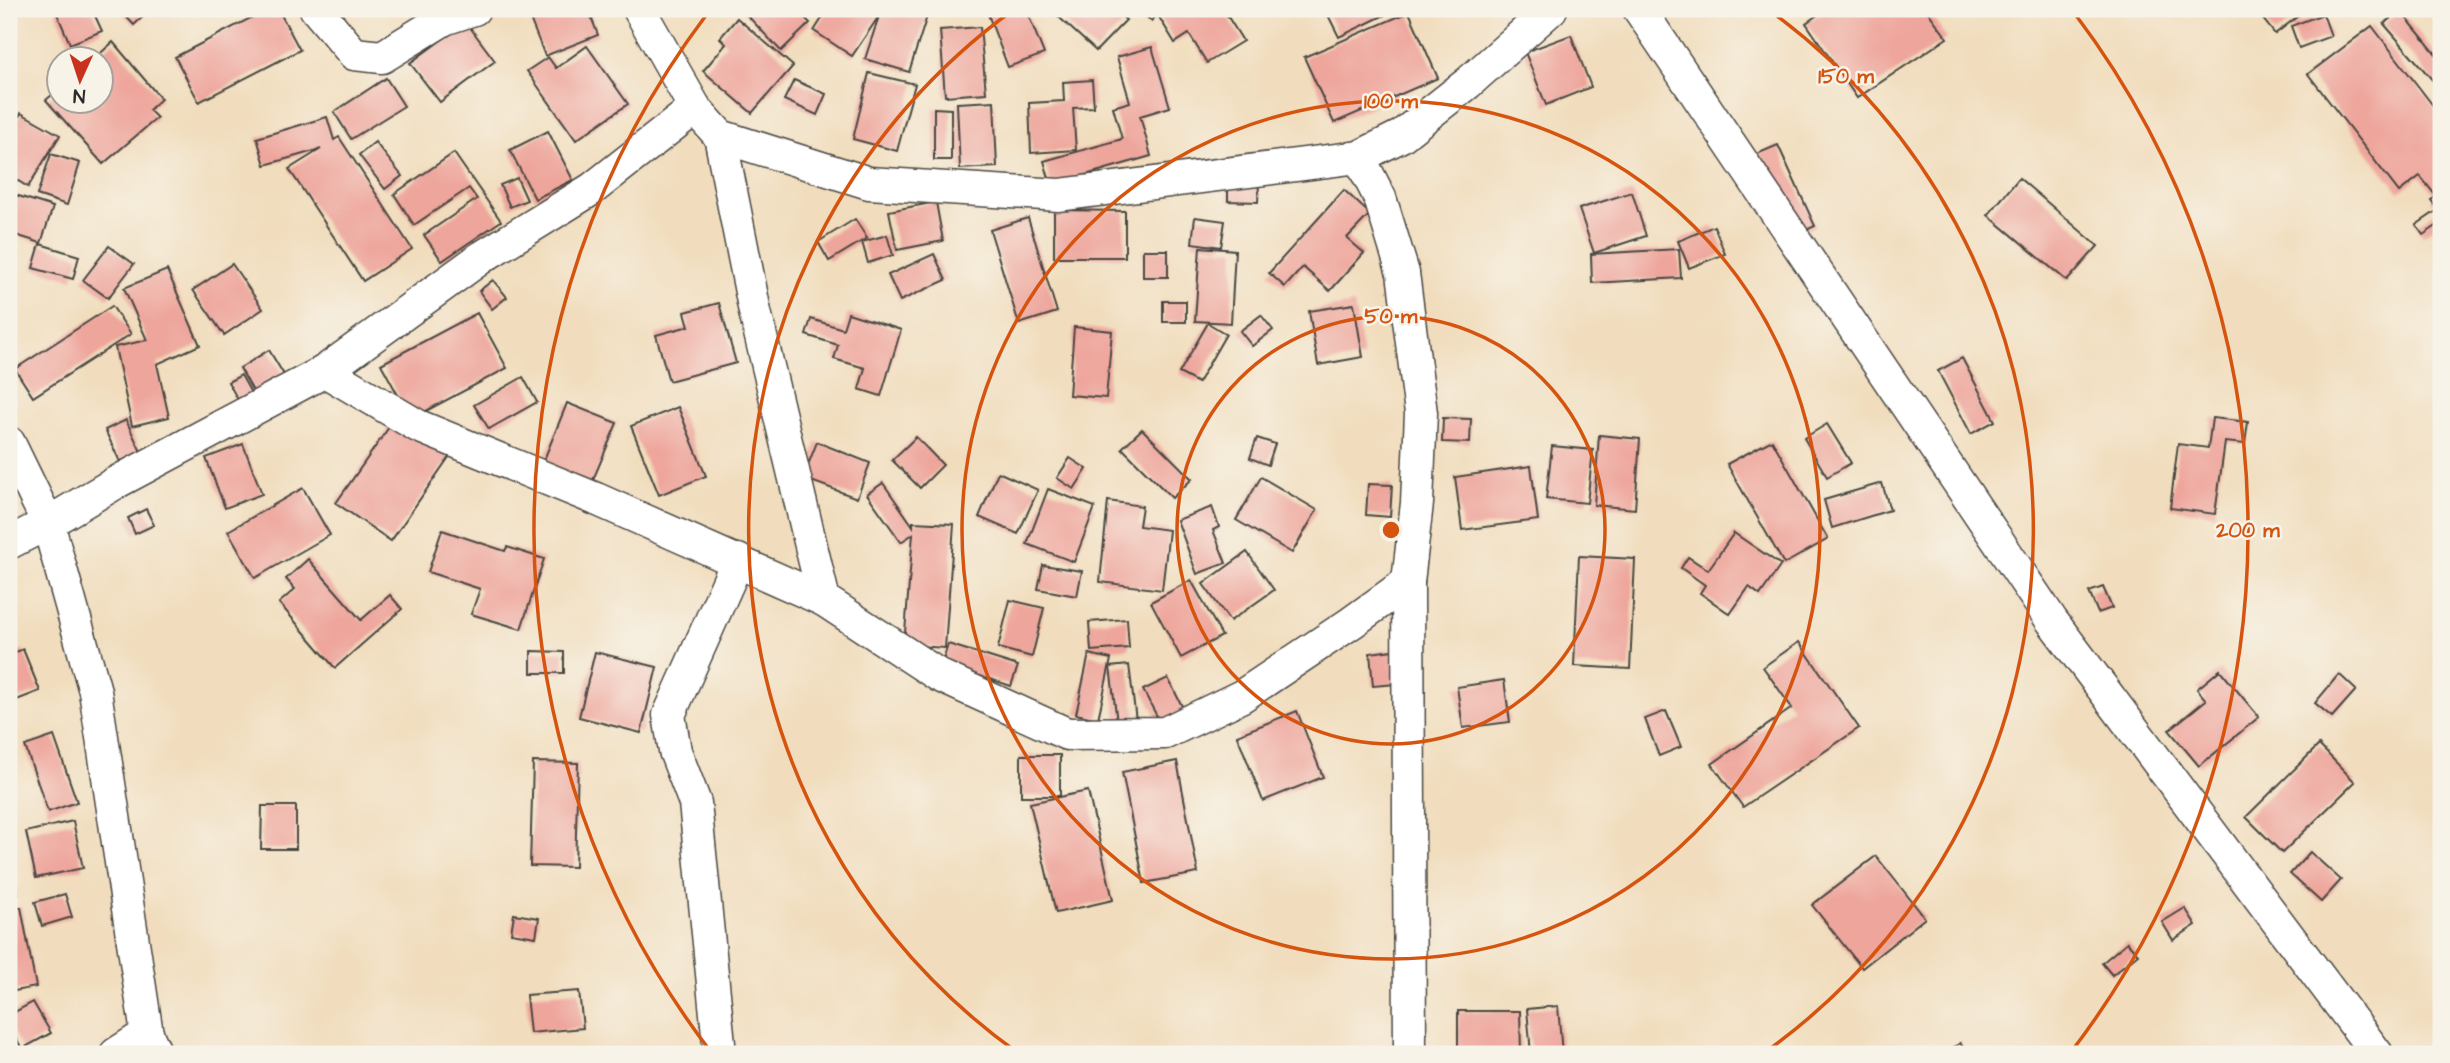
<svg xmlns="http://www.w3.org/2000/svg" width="2450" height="1063" font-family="'Architects Daughter',sans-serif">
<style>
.building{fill:#eea59b}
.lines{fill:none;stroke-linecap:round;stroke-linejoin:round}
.street-casing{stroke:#494641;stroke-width:35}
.street{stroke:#fff;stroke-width:32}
.ring{fill:none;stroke:#d5540f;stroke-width:3.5}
.centre{fill:#d5540f;stroke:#f7f3e8;stroke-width:3.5}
.ring-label{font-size:21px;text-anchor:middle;font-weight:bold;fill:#d5540f;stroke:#f7f3e8;stroke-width:5;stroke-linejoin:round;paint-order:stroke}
</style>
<rect width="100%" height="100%" fill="#f7f3e8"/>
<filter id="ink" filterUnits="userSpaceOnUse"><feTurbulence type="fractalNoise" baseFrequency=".0143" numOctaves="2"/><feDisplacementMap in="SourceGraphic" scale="14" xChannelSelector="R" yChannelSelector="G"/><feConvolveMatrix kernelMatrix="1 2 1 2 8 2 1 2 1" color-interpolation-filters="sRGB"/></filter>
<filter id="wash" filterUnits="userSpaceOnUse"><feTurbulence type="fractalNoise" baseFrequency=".00686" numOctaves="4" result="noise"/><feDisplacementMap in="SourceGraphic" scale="28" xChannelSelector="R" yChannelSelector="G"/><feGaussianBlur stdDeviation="1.57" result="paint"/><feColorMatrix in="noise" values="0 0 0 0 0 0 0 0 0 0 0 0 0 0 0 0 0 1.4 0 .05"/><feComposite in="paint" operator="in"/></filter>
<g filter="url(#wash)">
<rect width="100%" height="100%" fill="#f1ddbd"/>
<g id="blocks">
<g class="building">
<polygon points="55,9 92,9 102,31 70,44"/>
<polygon points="119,9 151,9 134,25"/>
<polygon points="268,9 278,9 300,50 199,102 175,57"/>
<polygon points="546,9 588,9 598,35 545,56 529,16"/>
<polygon points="746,9 796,9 810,23 781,51 743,11"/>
<polygon points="828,9 871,9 879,14 881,9 929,10 909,72 865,59 879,16 852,56 814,31"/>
<polygon points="986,9 1026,9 1044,54 1008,67"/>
<polygon points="1050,9 1114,9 1126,20 1096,51"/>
<polygon points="1139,9 1163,9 1151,21"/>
<polygon points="1172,9 1223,9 1243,41 1207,63 1189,34 1175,43 1159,17"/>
<polygon points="1325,9 1397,9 1339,37"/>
<polygon points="1826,9 1926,9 1947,38 1857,98 1806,23"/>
<polygon points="2255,9 2307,9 2275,34"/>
<polygon points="2400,10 2441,60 2441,77 2435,83 2384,24"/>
<polygon points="1409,12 1438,78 1334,123 1304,57"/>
<polygon points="2323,14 2331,36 2299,48 2291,26"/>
<polygon points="737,18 793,66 752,113 703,71 726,44 720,38"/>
<polygon points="466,22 495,61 440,102 410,63"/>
<polygon points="2372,26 2441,116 2441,192 2436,196 2420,176 2399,192 2308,74"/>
<polygon points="980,27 986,93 945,96 940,30"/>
<polygon points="1571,35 1591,87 1546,105 1525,52"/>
<polygon points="113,42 161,99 149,110 157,118 103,164 46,100 60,88 60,102 102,102 102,60 93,60"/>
<polygon points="587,46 628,104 576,140 527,71 548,57 556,68"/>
<polygon points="1152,47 1170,107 1140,116 1151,156 1051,185 1044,161 1122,139 1113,107 1130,102 1117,57"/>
<polygon points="869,73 915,84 897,151 853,139"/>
<polygon points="386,78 404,106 351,139 334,112"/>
<polygon points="794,80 826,94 817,115 784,100"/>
<polygon points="1092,80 1094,107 1073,108 1076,150 1031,153 1029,103 1064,101 1063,82"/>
<polygon points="994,101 997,167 960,169 957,103"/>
<polygon points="934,108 951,109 951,160 934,160"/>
<polygon points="21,113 60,135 28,187 9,175 9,133"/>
<polygon points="327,117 334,140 339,137 412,249 363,281 289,169 321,149 265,165 257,138"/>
<polygon points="548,131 573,180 535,199 510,150"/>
<polygon points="375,142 402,176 385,189 359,155"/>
<polygon points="1778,145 1815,226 1789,238 1752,156"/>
<polygon points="454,153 501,221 442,261 424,235 477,199 469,188 414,225 394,194"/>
<polygon points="51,154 80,163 67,205 37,195"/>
<polygon points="517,178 527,200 510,207 500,185"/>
<polygon points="2019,178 2098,246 2067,281 1988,215"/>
<polygon points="1228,181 1259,182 1258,202 1228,201"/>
<polygon points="1344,190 1370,214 1347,238 1364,253 1330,291 1303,267 1285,287 1269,273"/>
<polygon points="1632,192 1646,236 1594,253 1579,209"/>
<polygon points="9,193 53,207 41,243 9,233"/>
<polygon points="2441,194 2441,223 2423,235 2416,225 2438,210 2431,200"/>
<polygon points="936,202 943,241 897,250 889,211"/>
<polygon points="1054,210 1125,211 1125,257 1054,257"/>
<polygon points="1195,217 1225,221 1221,247 1192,243"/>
<polygon points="1028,218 1057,312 1019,324 990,230"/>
<polygon points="855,219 867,238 829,261 818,242"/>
<polygon points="1714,226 1725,254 1689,268 1678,241"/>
<polygon points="887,235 893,255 868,263 862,242"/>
<polygon points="40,244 79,256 73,279 33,268"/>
<polygon points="109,246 134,264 108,298 83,280"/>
<polygon points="1200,247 1235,250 1231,323 1195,321"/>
<polygon points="1679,249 1681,278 1592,283 1591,254"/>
<rect x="1143" y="250" width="25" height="27"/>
<polygon points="934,254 946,280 900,301 888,275"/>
<polygon points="232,264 263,309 224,335 193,290"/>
<polygon points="167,270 200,345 157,364 169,417 132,426 115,347 147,340 124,288"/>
<polygon points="493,280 507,297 492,309 479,291"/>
<rect x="1163" y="301" width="23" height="21"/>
<polygon points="719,303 736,363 669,381 656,335 689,326 685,312"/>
<polygon points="1354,304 1363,357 1318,365 1309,311"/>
<polygon points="112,306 131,334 33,397 15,369"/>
<polygon points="477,313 507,368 411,419 381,364"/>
<polygon points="848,313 901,330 881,396 859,389 865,368 834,359 838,345 806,335 811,319 843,329"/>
<polygon points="1261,315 1273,330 1252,346 1240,331"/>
<polygon points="1208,323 1226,334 1198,383 1179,373"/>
<polygon points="1074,327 1112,331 1106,398 1069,395"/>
<polygon points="269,350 284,375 254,393 240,368"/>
<polygon points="1962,358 1995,421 1971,434 1938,371"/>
<polygon points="241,375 255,400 242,407 228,382"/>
<polygon points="523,377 537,402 489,429 474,405"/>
<polygon points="567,403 617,423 590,487 541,467"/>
<polygon points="678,407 706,476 659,495 631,426"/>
<polygon points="1443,418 1471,419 1470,443 1442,442"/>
<polygon points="2212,418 2248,422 2245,444 2225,442 2215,514 2170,508 2178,444 2208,448"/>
<polygon points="126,420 143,456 122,466 105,430"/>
<polygon points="394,420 449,457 391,541 336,503"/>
<polygon points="1827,424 1851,463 1827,477 1804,438"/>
<polygon points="1142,429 1192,479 1172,498 1122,448"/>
<polygon points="1599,435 1640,439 1635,509 1594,505"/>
<polygon points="916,437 943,465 920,488 892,460"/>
<polygon points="1257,438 1275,444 1268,465 1250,458"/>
<polygon points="1772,440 1828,539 1784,564 1727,464"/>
<polygon points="817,442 870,463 857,498 803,478"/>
<polygon points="243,444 262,494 225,508 206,458"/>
<polygon points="1552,446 1593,450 1587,503 1546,499"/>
<polygon points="1070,458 1087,469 1074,489 1057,478"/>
<polygon points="1531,466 1538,520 1462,530 1455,477"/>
<polygon points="998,472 1038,490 1018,534 979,517"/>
<polygon points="1261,477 1317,510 1292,553 1236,520"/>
<polygon points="883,483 913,526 913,522 954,524 945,648 904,645 913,534 901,542 867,494"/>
<polygon points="1882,483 1890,510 1832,528 1824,500"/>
<polygon points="1368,484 1392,485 1390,517 1366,515"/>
<polygon points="303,488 330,535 255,578 228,531"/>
<polygon points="1048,489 1095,507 1074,562 1027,544"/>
<polygon points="1108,501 1142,506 1139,526 1169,530 1162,590 1100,582"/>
<polygon points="1212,507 1219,527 1213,530 1226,563 1197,574 1177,520"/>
<polygon points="146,509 154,525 135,534 128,518"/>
<polygon points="442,530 505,551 507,547 544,559 521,629 471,614 480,589 428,572"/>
<polygon points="1734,533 1781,565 1760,595 1749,587 1730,614 1700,593 1705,585 1681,568 1688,557 1708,570"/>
<polygon points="1247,552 1274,590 1230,621 1203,584"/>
<polygon points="1579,556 1635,559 1630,669 1574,666"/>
<polygon points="308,559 361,620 390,595 402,609 335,668 279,603 295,589 286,579"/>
<polygon points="1043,565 1082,571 1077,596 1038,589"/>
<polygon points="1191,580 1222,636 1181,658 1151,602"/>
<polygon points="2103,587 2112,608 2098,613 2089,592"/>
<polygon points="1010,600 1044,608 1032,657 998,648"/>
<polygon points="1127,619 1129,648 1091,651 1089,622"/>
<polygon points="1799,642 1859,728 1743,807 1712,764 1792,708 1763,667"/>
<polygon points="948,644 1018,666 1011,686 987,678 983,688 939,674"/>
<polygon points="23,649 40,691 9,703 9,655"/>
<polygon points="1393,650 1396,684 1373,686 1370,653"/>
<polygon points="531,651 564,652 564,673 531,673"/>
<polygon points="595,652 657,667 641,733 579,717"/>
<polygon points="1089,654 1111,659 1098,719 1076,714"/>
<polygon points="1129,665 1136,720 1117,722 1110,667"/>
<polygon points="2220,670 2259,717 2199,766 2169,730 2206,700 2197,689"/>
<polygon points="2339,674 2356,690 2332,717 2315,703"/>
<polygon points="1168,678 1184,710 1160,722 1143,690"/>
<polygon points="1504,680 1510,722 1463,728 1457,687"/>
<polygon points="1297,711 1323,777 1263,801 1237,735"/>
<polygon points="1666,711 1681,747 1659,756 1645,719"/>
<polygon points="54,736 77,802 48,812 25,746"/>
<polygon points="2319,745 2355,782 2282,853 2246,817"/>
<rect x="1021" y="755" width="39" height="41"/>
<polygon points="1177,761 1198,873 1144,883 1122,772"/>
<polygon points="533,762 578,763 575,867 530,866"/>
<polygon points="1088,791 1113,900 1056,913 1030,803"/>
<polygon points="262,806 296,806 296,849 261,849"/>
<polygon points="73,821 83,868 36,878 26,832"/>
<polygon points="2310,852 2341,880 2321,902 2290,874"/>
<polygon points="1876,856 1925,918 1862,968 1812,905"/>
<polygon points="9,862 18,893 9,895"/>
<polygon points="65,894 72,917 42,926 35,902"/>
<polygon points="21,907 36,987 9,992 9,910"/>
<polygon points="2185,908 2196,925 2173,940 2162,922"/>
<polygon points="514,914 539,918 536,937 511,933"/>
<polygon points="2127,942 2138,954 2112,975 2102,963"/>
<polygon points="579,991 583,1028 530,1033 526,995"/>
<polygon points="33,1002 51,1033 22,1049 9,1025 9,1015"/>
<polygon points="1558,1006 1562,1054 1531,1054 1527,1009"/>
<polygon points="1458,1011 1520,1011 1521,1054 1458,1054"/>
<polygon points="1960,1043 1968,1054 1945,1054"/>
</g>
</g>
</g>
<g filter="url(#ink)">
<use href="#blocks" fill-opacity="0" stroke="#494641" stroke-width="2"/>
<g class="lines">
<g class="street-casing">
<g id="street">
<polyline points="316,9 354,54 382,57 444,19 474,9"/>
<polyline points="639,9 695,108 720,136 869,183 1059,195 1359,157 1401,136 1468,83 1551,9"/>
<polyline points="1639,9 2052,621 2377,1054"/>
<polyline points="720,136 755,312 824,600 940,676 1067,734 1165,733 1242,696 1351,623 1408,582 1417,503 1421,413 1403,273 1380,198 1359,157"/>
<polyline points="325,371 418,426 596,499 824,600"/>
<polyline points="9,443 48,523 95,691 147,1034 156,1054"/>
<polyline points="9,543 48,523 117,482 325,371 482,257 592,189 695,108"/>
<polyline points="1408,582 1410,1054"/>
<polyline points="116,1054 147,1034"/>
<polyline points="720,1054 695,803 675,751 669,715 738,560"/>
</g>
</g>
<use href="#street" class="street"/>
</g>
</g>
<g class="ring">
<circle cx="1391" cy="530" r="214"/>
<circle cx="1391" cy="530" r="429"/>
<path d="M1018 1053A643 643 0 0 1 1013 10M1769 10A643 643 0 0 1 1764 1053"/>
<path d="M711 1052A857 857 0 0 1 707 14M2075 14A857 857 0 0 1 2071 1052"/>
</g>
<circle cx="1391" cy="530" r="10" class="centre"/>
<g class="ring-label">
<text x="1846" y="83">150 m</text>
<text x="1391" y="108">100 m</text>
<text x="1391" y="323">50 m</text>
<text x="2248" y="537">200 m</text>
</g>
<rect width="2450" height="1063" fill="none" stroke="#f7f3e8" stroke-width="35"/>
<g transform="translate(80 80) rotate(183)"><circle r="33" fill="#f7f3e8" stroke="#a5a39c" stroke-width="2"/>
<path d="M0-5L12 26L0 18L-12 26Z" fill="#c8321e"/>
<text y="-10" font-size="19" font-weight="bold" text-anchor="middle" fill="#2b2b2b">N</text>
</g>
</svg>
